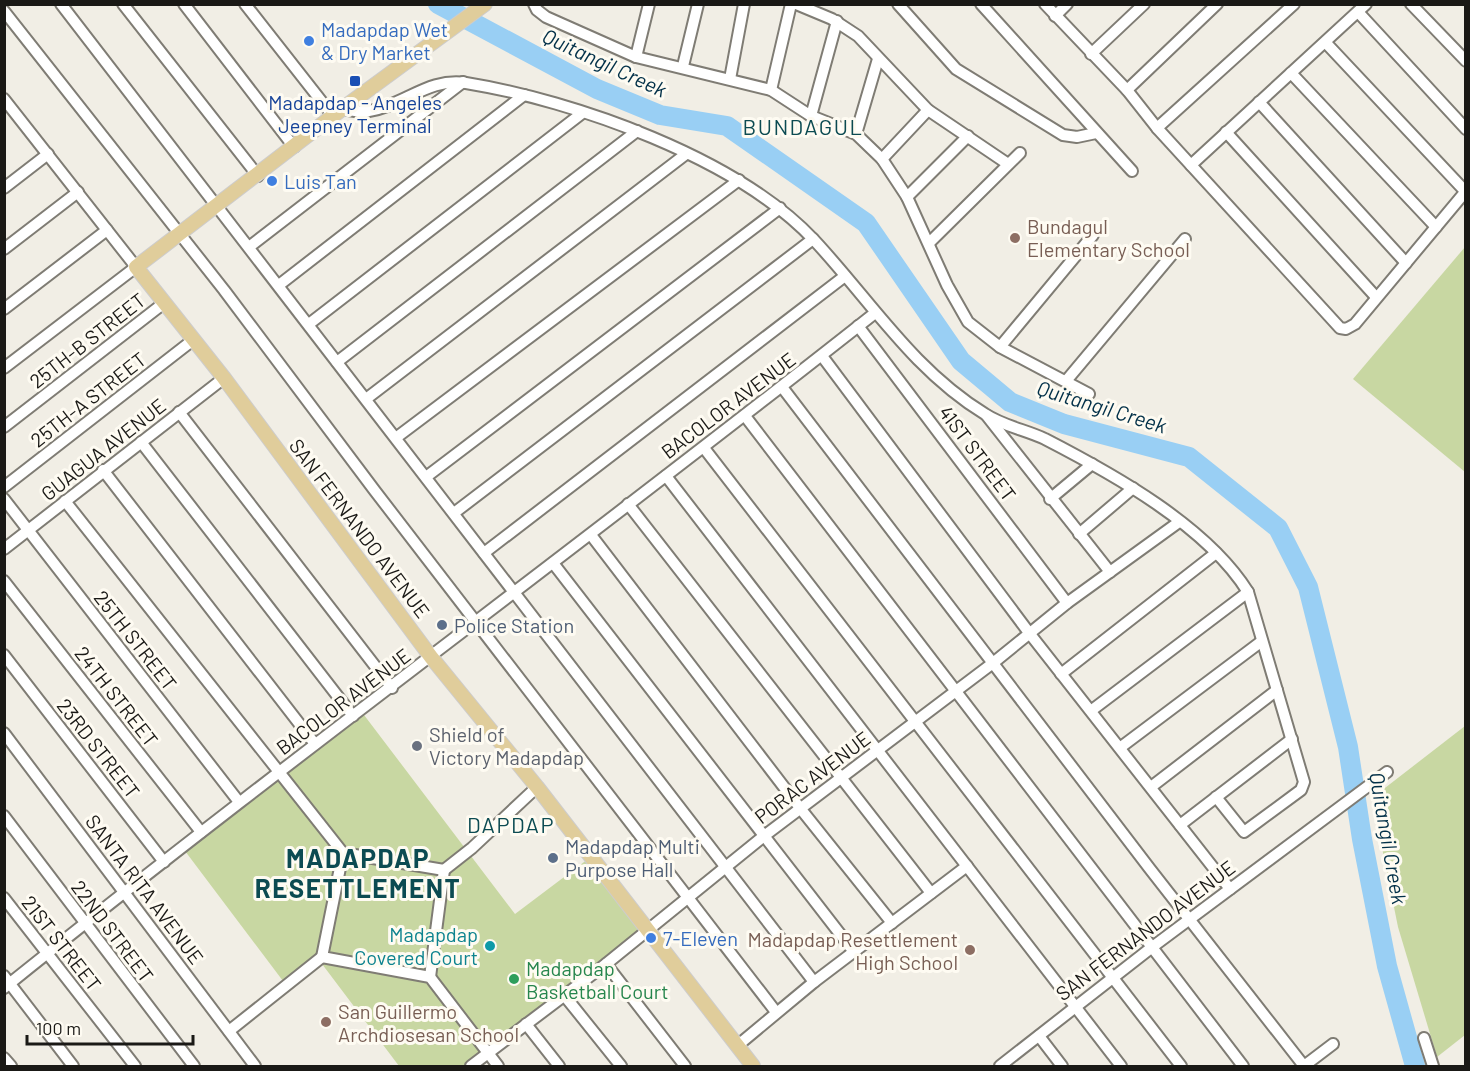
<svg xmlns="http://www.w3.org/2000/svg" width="1470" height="1071" font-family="Barlow,sans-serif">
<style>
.green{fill:#c8d7a2}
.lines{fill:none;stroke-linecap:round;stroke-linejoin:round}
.river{stroke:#99cff4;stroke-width:20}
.minor-casing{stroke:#7f7c74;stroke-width:14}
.major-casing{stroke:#cdcccc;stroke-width:16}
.minor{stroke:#fff;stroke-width:10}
.major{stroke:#e0cd9b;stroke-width:14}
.shop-dot{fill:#3f7fe0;stroke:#fefbf2;stroke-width:2}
.transit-dot{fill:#1a4fb4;stroke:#fefbf2;stroke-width:2}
.education-dot{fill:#8d6e63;stroke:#fefbf2;stroke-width:2}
.service-dot{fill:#5c6f8a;stroke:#fefbf2;stroke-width:2}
.worship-dot{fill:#6b7280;stroke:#fefbf2;stroke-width:2}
.culture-dot{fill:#0f9aa8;stroke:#fefbf2;stroke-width:2}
.leisure-dot{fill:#2e9e5b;stroke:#fefbf2;stroke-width:2}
.labels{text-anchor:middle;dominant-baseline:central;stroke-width:6;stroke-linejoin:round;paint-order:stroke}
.shop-label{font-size:20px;fill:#366cbe;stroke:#fefbf2;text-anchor:start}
.transit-label{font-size:20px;fill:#164399;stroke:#fefbf2}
.education-label{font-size:20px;fill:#785e54;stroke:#fefbf2;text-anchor:start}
.street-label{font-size:20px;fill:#1a1916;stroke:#fefbf2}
.service-label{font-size:20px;fill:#4e5e75;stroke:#fefbf2;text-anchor:start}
.worship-label{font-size:20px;fill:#5b616d;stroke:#fefbf2;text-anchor:start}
.culture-label{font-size:20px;fill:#0d838f;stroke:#fefbf2;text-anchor:end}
.leisure-label{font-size:20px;fill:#27864d;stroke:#fefbf2;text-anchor:start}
.water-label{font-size:21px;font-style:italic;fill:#023048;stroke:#fefbf2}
.quarter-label{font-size:22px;letter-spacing:1.5px;fill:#0c4b52;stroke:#fefbf2}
.district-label{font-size:26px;font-weight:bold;letter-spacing:1.5px;fill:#0c4b52;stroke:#fefbf2}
</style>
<rect width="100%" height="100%" fill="#f1eee5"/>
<g class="green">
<polygon points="1465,247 1465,472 1353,379"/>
<polygon points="361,711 515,914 588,859 643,932 466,1066 399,1066 319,960 286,985 182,847"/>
<polygon points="1465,726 1465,1035 1437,1057 1398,927 1372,798"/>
</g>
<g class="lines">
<polyline class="river" points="438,4 597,89 660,115 727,126 866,223 961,361 1010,402 1064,424 1189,457 1278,528 1308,587 1348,747 1362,839 1387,966 1415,1066"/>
<g class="minor-casing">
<g id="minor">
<polyline points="61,4 814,982"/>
<polyline points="123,4 258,176"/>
<polyline points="184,4 294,147"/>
<polyline points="245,4 333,116"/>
<polyline points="534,4 537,10 546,17 636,57 771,90 811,116 856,134 882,159 907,197 947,285 968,322 1000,347 1089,394"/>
<polyline points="796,4 832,19 858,36 928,110 1008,164"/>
<polyline points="898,4 956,69 1063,135 1077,137 1096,133"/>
<polyline points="981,4 1132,171"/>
<polyline points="1045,4 1127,90 1157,128 1340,328 1346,329 1355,324 1466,191"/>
<polyline points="1411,4 1466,61"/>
<polyline points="4,11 224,290 375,491 776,1012"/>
<polyline points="1358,12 1466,129"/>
<polyline points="1055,16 1067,4"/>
<polyline points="1326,43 1465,191"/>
<polyline points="1091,54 1144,4"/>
<polyline points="636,57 649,4"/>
<polyline points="683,66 698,4"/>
<polyline points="1291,73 1436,227"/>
<polyline points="730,79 744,4"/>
<polyline points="771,90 791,4"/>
<polyline points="1127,90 1217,4"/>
<polyline points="4,99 136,267 4,368"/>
<polyline points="1259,102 1406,263"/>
<path d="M342,109C350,110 360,113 369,111C403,106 429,77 466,83C576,101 737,158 814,240C870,300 913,370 985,414C1003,426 1026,430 1045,439C1113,474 1207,526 1248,592L1304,782L1301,790L1244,832L1216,797"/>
<polyline points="811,116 837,21"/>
<polyline points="1157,128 1294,4"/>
<polyline points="1226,132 1376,297"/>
<polyline points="856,134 878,59"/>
<polyline points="882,159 928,110"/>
<polyline points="1191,165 1366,4"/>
<polyline points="4,188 48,154"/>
<polyline points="907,197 968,136"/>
<polyline points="929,243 1020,153"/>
<polyline points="249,247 463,82"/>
<polyline points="4,249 78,192"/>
<polyline points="279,285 524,95"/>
<polyline points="4,309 107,230"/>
<polyline points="309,324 581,114"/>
<polyline points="858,326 1067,603"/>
<polyline points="1000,347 1093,235"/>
<polyline points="822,356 1030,634 1230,889"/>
<polyline points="337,362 637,131"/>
<polyline points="1066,381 1185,239"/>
<polyline points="782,387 1150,869 1304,1066"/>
<polyline points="366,399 686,154"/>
<polyline points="179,412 392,688"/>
<polyline points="745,416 1243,1066"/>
<polyline points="987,416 1110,572"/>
<polyline points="4,427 164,303"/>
<polyline points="397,437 739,180"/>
<polyline points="141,442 353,716"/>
<polyline points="704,448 1181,1066"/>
<polyline points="103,470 315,744"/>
<polyline points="666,476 1121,1066"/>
<polyline points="426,477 780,208"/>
<polyline points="4,487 193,340"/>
<polyline points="4,499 239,802"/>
<polyline points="1050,499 1092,464"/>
<polyline points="65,501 343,853 444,870 430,977"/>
<polyline points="628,504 931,893"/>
<polyline points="454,513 813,239"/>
<polyline points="1079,534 1133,488"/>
<polyline points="591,535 800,808 892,923"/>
<polyline points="4,549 224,378"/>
<polyline points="484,553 845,276"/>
<polyline points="553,563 854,952"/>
<polyline points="4,581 201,832"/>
<polyline points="4,655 164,862"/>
<polyline points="1061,674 1216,553"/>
<polyline points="1092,710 1248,592"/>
<polyline points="4,733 255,1066"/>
<polyline points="1121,747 1262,641"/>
<polyline points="1151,787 1277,690"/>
<polyline points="4,816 194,1066"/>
<polyline points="1180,825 1292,739"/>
<polyline points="343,853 322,957 430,977 498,1066"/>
<polyline points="444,870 472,848 537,787"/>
<polyline points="4,898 135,1066"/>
<polyline points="606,964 685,1066"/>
<polyline points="4,976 73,1066"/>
<path d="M4,988C290,758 587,541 875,313"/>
<polyline points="564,995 621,1066"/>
<polyline points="526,1024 559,1066"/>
<polyline points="229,1031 322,957"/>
<polyline points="1039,1036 1062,1066"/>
<polyline points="1424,1038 1433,1066"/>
<polyline points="737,1046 814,982 967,866"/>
<polyline points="4,1058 11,1066"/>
<polyline points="471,1066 606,964 764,836 993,663 1067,603 1179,522"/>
<polyline points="1000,1066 1151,948 1387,772"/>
<polyline points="1304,1066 1333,1044"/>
</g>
</g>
<g class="major-casing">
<polyline id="major" points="485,4 342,109 136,267 224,378 431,657 537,787 753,1066"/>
</g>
<use href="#minor" class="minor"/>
<use href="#major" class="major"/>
</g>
<g class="shop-dot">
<circle cx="309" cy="41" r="6"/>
<circle cx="272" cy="181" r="6"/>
<circle cx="651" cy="938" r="6"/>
</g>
<rect class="transit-dot" x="349" y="75" width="12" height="12" rx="3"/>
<g class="education-dot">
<circle cx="1015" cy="238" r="6"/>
<circle cx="970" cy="950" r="6"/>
<circle cx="326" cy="1022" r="6"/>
</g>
<g class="service-dot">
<circle cx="442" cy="625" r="6"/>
<circle cx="553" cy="858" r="6"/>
</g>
<circle class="worship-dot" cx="417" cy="746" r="6"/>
<circle class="culture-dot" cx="490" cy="946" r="6"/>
<circle class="leisure-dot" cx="514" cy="979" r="6"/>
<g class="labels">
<g class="shop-label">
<text x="321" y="29">Madapdap Wet<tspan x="321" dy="23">&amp; Dry Market</tspan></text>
<text x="284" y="181">Luis Tan</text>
<text x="663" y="938">7-Eleven</text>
</g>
<g class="transit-label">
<text x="355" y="102">Madapdap - Angeles<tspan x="355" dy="23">Jeepney Terminal</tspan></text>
</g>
<g class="education-label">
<text x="1027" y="226">Bundagul<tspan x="1027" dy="23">Elementary School</tspan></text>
<text x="958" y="939" text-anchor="end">Madapdap Resettlement<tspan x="958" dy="23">High School</tspan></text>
<text x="338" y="1011">San Guillermo<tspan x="338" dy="23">Archdiosesan School</tspan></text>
</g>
<g class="street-label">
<text transform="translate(87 340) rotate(-38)">25TH-B STREET</text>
<text transform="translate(88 399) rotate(-38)">25TH-A STREET</text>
<text transform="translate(728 405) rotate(-37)">BACOLOR AVENUE</text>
<text transform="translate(103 449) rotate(-38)">GUAGUA AVENUE</text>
<text transform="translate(978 453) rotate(53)">41ST STREET</text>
<text transform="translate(360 528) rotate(53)">SAN FERNANDO AVENUE</text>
<text transform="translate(136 640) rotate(52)">25TH STREET</text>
<text transform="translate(117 696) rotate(52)">24TH STREET</text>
<text transform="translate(343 701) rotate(-37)">BACOLOR AVENUE</text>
<text transform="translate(99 748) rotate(52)">23RD STREET</text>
<text transform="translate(812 777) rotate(-37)">PORAC AVENUE</text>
<text transform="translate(145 889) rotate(53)">SANTA RITA AVENUE</text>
<text transform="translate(1145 930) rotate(-37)">SAN FERNANDO AVENUE</text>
<text transform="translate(113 931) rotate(53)">22ND STREET</text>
<text transform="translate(62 943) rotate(52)">21ST STREET</text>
</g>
<g class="service-label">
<text x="454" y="625">Police Station</text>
<text x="565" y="846">Madapdap Multi<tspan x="565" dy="23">Purpose Hall</tspan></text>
</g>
<g class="worship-label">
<text x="429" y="734">Shield of<tspan x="429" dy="23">Victory Madapdap</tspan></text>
</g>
<g class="culture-label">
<text x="478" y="934">Madapdap<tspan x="478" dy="23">Covered Court</tspan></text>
</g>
<g class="leisure-label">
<text x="526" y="968">Madapdap<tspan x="526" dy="23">Basketball Court</tspan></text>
</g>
<g class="water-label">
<text transform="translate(605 62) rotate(25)">Quitangil Creek</text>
<text transform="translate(1102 406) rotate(17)">Quitangil Creek</text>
<text transform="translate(1389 838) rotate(80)">Quitangil Creek</text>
</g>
<g class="quarter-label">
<text x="803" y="126">BUNDAGUL</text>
<text x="511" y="824">DAPDAP</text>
</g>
<g class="district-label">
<text x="358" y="857">MADAPDAP<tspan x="358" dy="30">RESETTLEMENT</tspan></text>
</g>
</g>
<rect width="1470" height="1071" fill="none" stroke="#1a1916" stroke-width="12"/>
<path d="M27 1035v9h166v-9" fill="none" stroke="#1a1916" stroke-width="3"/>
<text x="36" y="1035" font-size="18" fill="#1a1916" stroke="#fefbf2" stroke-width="4.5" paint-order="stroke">100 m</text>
</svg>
